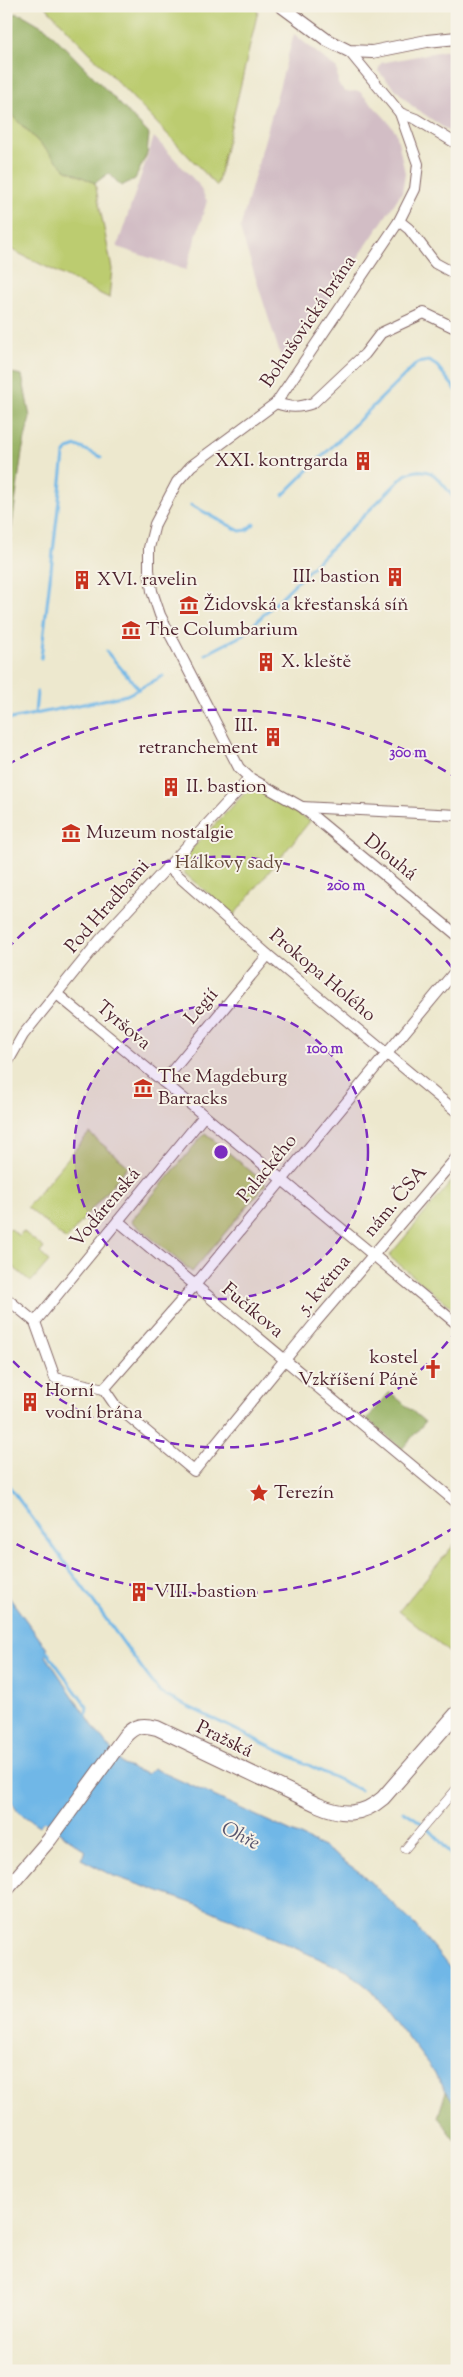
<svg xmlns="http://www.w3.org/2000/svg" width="463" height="2377" font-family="'Sorts Mill Goudy',serif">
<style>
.industrial{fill:#d2bdc5}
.green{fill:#bccc6f;stroke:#83764d}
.forest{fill:#95b062;stroke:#706846}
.water{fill:#6fb7e7;stroke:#5c6b89}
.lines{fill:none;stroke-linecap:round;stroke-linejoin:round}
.stream{stroke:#6fb7e7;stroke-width:3}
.pedestrian-casing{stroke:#836564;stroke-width:9}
.minor-casing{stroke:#836564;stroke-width:12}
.tertiary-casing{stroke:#836564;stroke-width:14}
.secondary-casing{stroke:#836564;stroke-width:16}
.pedestrian{stroke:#fff;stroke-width:8}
.minor{stroke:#fff;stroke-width:10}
.tertiary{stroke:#fff;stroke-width:12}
.secondary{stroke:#fff;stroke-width:14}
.ring{fill:none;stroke:#7b2cbf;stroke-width:2.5;stroke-dasharray:9 6}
.labels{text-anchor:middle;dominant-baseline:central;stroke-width:4;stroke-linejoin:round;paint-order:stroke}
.street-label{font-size:19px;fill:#4a1f2b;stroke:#f7f3e8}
.poi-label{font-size:19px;fill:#4a1f2b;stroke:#f7f3e8;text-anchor:start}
.park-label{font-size:19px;fill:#664a3c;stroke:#f7f3e8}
.water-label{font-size:20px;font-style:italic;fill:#57546d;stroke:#f7f3e8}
.centre{fill:#7b2cbf;stroke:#f7f3e8;stroke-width:2.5}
.ring-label{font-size:15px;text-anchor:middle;font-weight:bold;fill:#7b2cbf;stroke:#f7f3e8;stroke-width:4;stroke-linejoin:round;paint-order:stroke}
</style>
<rect width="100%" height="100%" fill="#f7f3e8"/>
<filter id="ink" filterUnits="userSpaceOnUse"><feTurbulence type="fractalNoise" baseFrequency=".02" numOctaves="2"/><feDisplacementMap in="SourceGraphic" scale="10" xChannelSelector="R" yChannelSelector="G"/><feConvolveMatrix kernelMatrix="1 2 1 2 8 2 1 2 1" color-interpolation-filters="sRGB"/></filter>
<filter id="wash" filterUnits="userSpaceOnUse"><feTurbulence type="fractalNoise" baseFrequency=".0096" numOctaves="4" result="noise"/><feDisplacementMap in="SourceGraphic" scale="20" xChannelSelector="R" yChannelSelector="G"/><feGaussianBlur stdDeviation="1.12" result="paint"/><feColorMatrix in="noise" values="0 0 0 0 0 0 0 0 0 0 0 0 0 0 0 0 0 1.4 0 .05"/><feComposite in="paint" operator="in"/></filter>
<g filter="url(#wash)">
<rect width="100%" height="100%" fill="#ede8ce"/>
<g class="industrial">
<polygon points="294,34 337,69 338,84 346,92 359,91 385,118 396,132 405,173 402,192 325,307 320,303 310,317 316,321 290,359 281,357 240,229"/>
<polygon points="448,50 457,51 457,137 411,105 378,71 381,63"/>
<polygon points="154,137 198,184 207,201 186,270 117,247"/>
</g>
<g class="green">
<polygon points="45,6 253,6 258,11 217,186"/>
<polygon points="6,109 65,169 95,183 112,269 109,298 6,247"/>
<polygon points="259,790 310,821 234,915 185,874 182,859 245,793"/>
<polygon points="89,1133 128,1166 66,1240 27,1207"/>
<polygon points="205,1133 266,1184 192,1272 131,1221"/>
<polygon points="457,1175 457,1312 389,1256"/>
<polygon points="10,1228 19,1236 23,1231 44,1248 40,1253 49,1261 31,1282 6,1261 6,1232"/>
<polygon points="457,1541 457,1659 399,1611"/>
</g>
<g class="forest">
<polygon points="6,12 23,15 47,29 149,134 147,154 135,179 121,186 109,173 95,183 65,169 6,109"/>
<polygon points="6,372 22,375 30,417 22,452 6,570"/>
<polygon points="390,1392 425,1422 402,1449 367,1419"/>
<polygon points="446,2091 457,2107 457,2142 438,2117"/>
</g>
<polygon class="water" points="6,1593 47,1649 46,1656 97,1732 123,1765 147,1774 153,1768 324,1847 362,1874 415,1925 457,1977 457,2107 429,2065 371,1990 347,1971 203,1907 114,1876 81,1859 86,1851 44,1821 39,1826 18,1812 6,1793"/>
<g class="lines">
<g class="stream">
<polyline points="283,495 417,363 429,361 437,366 457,391"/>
<polyline points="191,505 240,531 247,530 254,524"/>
<polyline points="106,651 139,689"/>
<path d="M206,654L243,635L405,475C433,461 441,483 457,502"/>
<polyline points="41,658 64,455 68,449 77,446 101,457"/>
<polyline points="35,714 37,692"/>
<polyline points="6,720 127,695 163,676"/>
<polyline points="6,1482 160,1693 360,1790"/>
<polyline points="47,1652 87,1707 86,1716"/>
<path d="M403,1811C429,1825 440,1840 457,1863"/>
</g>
</g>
</g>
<g filter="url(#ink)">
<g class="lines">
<g class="pedestrian-casing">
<polyline id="pedestrian" points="405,1849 457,1788"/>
</g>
<g class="minor-casing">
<g id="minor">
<polyline points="349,51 400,113 418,164 415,189 399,221 276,403 191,466 177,482 155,524 149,548 149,570 152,591 160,615 239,768 250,778 302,807 457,935"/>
<polyline points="400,113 416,119 457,144"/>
<polyline points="399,221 409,229 435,263 457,275"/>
<path d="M276,403C290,408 299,408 313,403L365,354L381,333L424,313L457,329"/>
<polyline points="302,807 457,815"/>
<polyline points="167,866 268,955 457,1112"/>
<polyline points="58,995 457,1324"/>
<polyline points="6,1065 23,1035 100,940 250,778"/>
<polyline points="163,1082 268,955"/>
<polyline points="118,1221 457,1503"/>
<polyline points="6,1298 35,1322 55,1378 104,1389 115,1405 194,1471 315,1323 457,1157"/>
<polyline points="35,1322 204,1116"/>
<polyline points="104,1389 195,1285 457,969"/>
</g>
</g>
<g class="tertiary-casing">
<polyline id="tertiary" points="281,6 327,40 349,51 372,52 427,41 457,38"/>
</g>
<g class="secondary-casing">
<path id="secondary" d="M6,1890L49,1840L125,1736C135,1725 143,1724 157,1728L318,1805C343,1816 362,1816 383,1798L457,1713"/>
</g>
<use href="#pedestrian" class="pedestrian"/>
<use href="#minor" class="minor"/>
<use href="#tertiary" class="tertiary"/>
<use href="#secondary" class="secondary"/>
</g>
</g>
<circle cx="221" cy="1152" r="147" fill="#7b2cbf" fill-opacity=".12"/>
<g class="ring">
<circle cx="221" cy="1152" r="147"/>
<path d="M457 1330A295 295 0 0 1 7 1355M7 949A295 295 0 0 1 457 974"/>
<path d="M455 1527A442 442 0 0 1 7 1539M7 765A442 442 0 0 1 455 777"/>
</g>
<defs>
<g id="building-bare" transform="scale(1.5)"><path d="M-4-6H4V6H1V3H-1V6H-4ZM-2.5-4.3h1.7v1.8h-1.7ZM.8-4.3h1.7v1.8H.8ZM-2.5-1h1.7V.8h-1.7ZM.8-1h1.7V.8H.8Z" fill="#c8321e" stroke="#f7f3e8" stroke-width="2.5" paint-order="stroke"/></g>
<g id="museum-bare" transform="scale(1.5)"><path d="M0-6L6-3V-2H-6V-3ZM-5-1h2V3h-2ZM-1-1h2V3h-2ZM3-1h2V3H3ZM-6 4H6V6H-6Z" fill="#c8321e" stroke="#f7f3e8" stroke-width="2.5" paint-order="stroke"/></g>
<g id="church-bare" transform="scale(1.5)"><path d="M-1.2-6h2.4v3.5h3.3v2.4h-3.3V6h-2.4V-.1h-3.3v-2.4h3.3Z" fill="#c8321e" stroke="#f7f3e8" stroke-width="2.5" paint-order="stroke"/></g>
<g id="sight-bare" transform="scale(1.5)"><path d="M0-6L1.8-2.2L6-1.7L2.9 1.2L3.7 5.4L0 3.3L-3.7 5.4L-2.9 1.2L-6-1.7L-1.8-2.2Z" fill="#c8321e" stroke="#f7f3e8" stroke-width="2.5" paint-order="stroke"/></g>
</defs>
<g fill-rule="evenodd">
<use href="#building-bare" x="363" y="461"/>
<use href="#building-bare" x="395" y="577"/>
<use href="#building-bare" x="82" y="580"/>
<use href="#museum-bare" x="189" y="605"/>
<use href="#museum-bare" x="131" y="630"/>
<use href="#building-bare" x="266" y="662"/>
<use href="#building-bare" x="273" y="737"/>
<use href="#building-bare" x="171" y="787"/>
<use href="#museum-bare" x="71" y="833"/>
<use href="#museum-bare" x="143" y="1088"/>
<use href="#church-bare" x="433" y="1369"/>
<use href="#building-bare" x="30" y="1402"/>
<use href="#sight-bare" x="259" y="1493"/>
<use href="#building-bare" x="139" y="1592"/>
</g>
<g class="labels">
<g class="street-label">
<text transform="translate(309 322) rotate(-56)">Bohušovická brána</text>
<text transform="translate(390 858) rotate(39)">Dlouhá</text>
<text transform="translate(108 907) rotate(-49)">Pod Hradbami</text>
<text transform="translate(322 976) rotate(40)">Prokopa Holého</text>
<text transform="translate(202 1007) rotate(-50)">Legií</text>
<text transform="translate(123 1026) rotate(40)">Tyršova</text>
<text transform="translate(268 1169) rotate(-51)">Palackého</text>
<text transform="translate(396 1202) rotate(-50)">nám. ČSA</text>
<text transform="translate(106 1208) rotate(-50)">Vodárenská</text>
<text transform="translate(325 1285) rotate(-50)">5. května</text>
<text transform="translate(252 1311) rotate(40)">Fučíkova</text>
<text transform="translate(224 1740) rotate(26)">Pražská</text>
</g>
<g class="poi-label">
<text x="348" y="461" text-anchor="end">XXI. kontrgarda</text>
<text x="380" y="577" text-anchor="end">III. bastion</text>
<text x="97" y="580">XVI. ravelin</text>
<text x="204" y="605">Židovská a křesťanská síň</text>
<text x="146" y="630">The Columbarium</text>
<text x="281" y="662">X. kleště</text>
<text x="258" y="726" text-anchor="end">III.<tspan x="258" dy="22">retranchement</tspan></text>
<text x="186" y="787">II. bastion</text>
<text x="86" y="833">Muzeum nostalgie</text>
<text x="158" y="1077">The Magdeburg<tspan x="158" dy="22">Barracks</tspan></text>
<text x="418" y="1358" text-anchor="end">kostel<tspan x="418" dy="22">Vzkříšení Páně</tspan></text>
<text x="45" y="1391">Horní<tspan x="45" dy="22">vodní brána</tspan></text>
<text x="274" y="1493">Terezín</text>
<text x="154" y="1592">VIII. bastion</text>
</g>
<g class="park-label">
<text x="229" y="863">Hálkovy sady</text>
</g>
<g class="water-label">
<text transform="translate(240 1837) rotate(26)">Ohře</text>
</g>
</g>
<circle cx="221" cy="1152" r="8" class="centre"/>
<g class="ring-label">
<text x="408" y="757">300 m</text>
<text x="346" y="890">200 m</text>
<text x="325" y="1053">100 m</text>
</g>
<rect width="463" height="2377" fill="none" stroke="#f7f3e8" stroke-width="25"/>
</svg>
